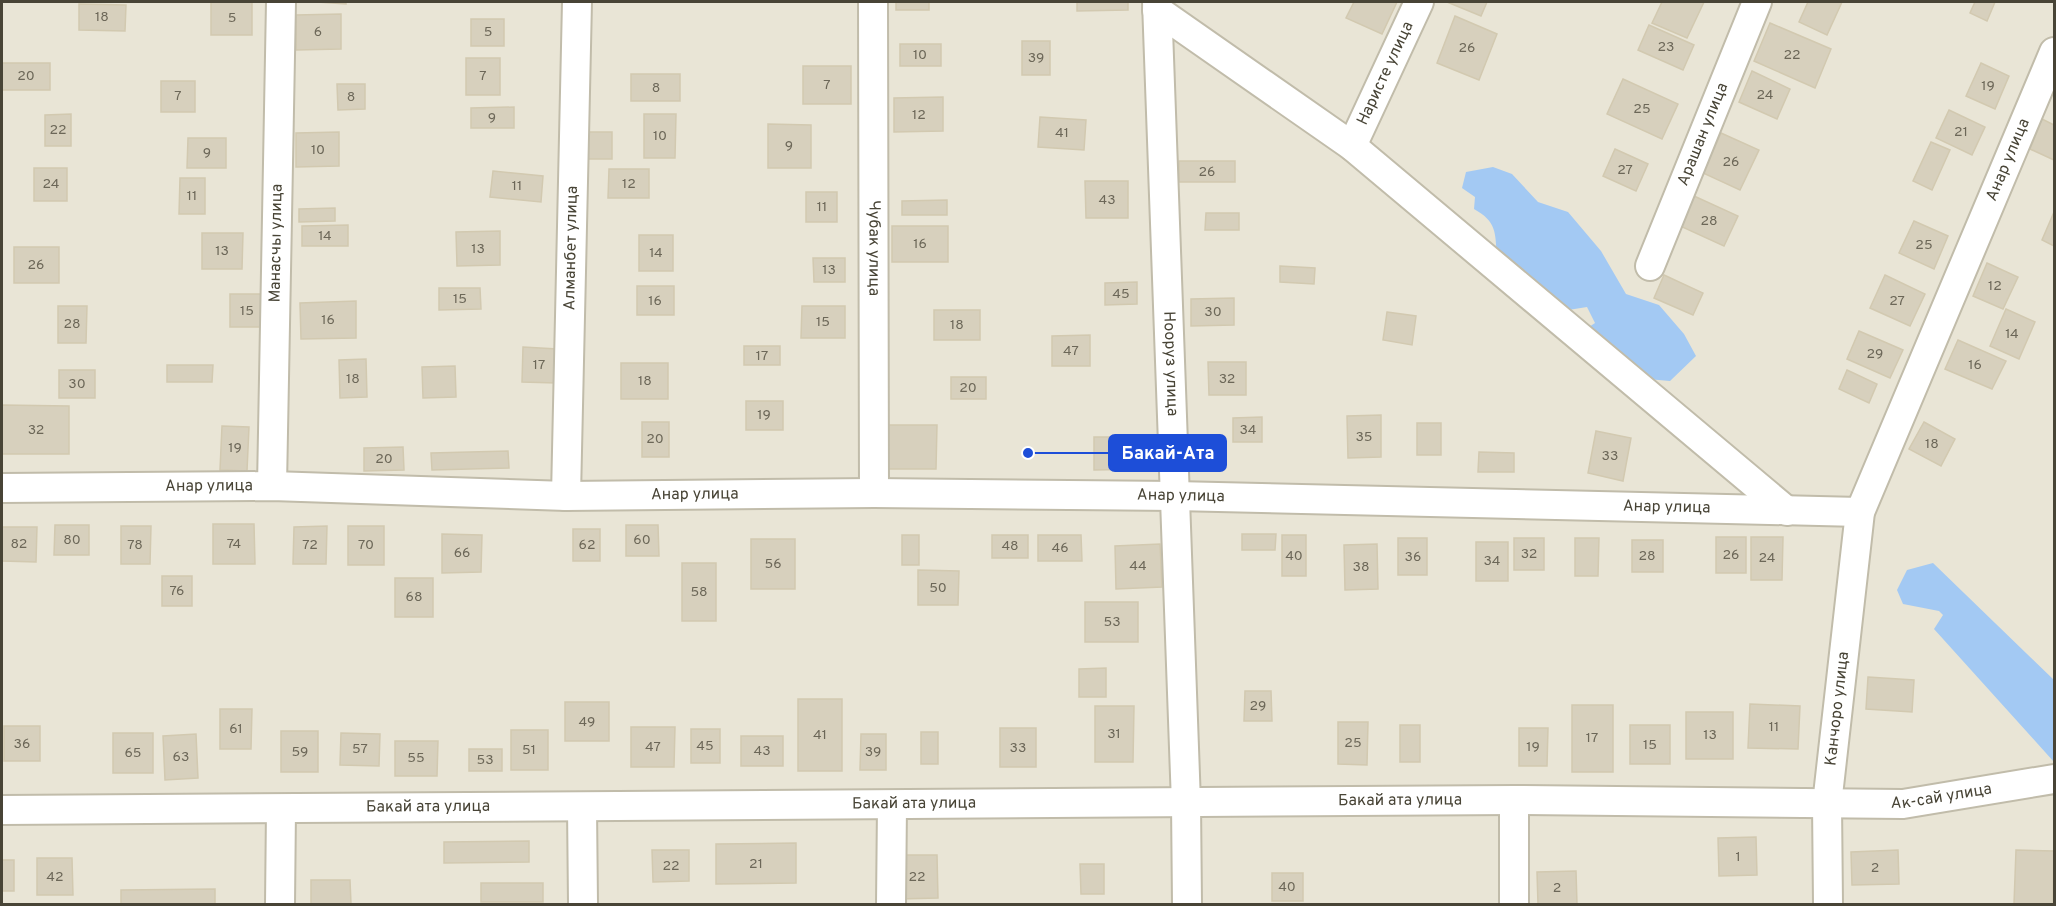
<svg xmlns="http://www.w3.org/2000/svg" width="2056" height="906" font-family="Overpass,sans-serif">
<style>
.residential{fill:#e9e5d6}
.water{fill:#a3c9f3}
.building{fill:#d7d0bd;stroke:#d2c9b0;stroke-width:1.5}
.lines{fill:none;stroke-linecap:round;stroke-linejoin:round}
.minor-casing{stroke:#c1bcaa;stroke-width:32}
.minor{stroke:#fff;stroke-width:28}
.labels{text-anchor:middle;dominant-baseline:central;stroke-width:4.5;stroke-linejoin:round;paint-order:stroke}
.number-label{font-size:14px;fill:#6c6758}
.street-label{font-size:16px;fill:#484436;stroke:#fff}
.leader{fill:none;stroke:#1d4ed8;stroke-width:2}
.callout-dot{fill:#1d4ed8;stroke:#fff;stroke-width:2}
.callout{fill:#1d4ed8;stroke:#1d4ed8;stroke-width:2}
.callout-label{font-size:18px;text-anchor:middle;font-weight:bold;fill:#fff}
</style>
<rect width="100%" height="100%" fill="#f5f2e8"/>
<rect class="residential" x="2" y="2" width="2052" height="902"/>
<g class="water">
<path d="M1493,167L1512,174L1538,202L1568,212L1601,251L1626,294L1659,305L1684,334L1696,356L1670,381L1636,378L1583,331L1595,323L1587,307L1562,311L1497,256C1495,232 1497,222 1474,209L1475,197L1462,188L1466,172Z"/>
<polygon points="1933,563 2054,680 2054,762 1934,629 1943,615 1939,611 1903,604 1897,590 1907,570"/>
</g>
<g class="building">
<rect x="211" y="2" width="41" height="33"/>
<polygon points="317,2 346,2 346,4"/>
<rect x="896" y="2" width="33" height="8"/>
<polygon points="1077,2 1128,2 1128,10 1077,11"/>
<polygon points="1354,2 1397,2 1382,34 1346,18"/>
<polygon points="1447,2 1487,2 1481,16"/>
<polygon points="1662,2 1704,2 1687,38 1652,23"/>
<polygon points="1808,2 1842,2 1827,35 1799,22"/>
<polygon points="1975,2 1995,2 1987,21 1970,13"/>
<polygon points="79,4 126,5 125,31 79,30"/>
<polygon points="341,14 341,49 296,50 296,15"/>
<polygon points="1455,16 1497,34 1479,80 1437,63"/>
<rect x="471" y="19" width="33" height="27"/>
<polygon points="1770,23 1831,49 1815,88 1754,61"/>
<polygon points="1649,25 1694,45 1683,70 1638,50"/>
<rect x="1022" y="41" width="28" height="34"/>
<rect x="900" y="44" width="41" height="22"/>
<rect x="466" y="58" width="34" height="37"/>
<rect x="2" y="63" width="48" height="27"/>
<polygon points="1981,63 2009,76 1995,109 1966,96"/>
<rect x="803" y="66" width="48" height="38"/>
<polygon points="1752,71 1790,89 1777,119 1739,102"/>
<rect x="631" y="74" width="49" height="27"/>
<polygon points="1623,79 1678,104 1662,139 1607,114"/>
<rect x="161" y="81" width="34" height="31"/>
<polygon points="337,84 365,84 365,109 338,110"/>
<polygon points="943,97 943,131 894,132 894,98"/>
<polygon points="514,107 514,128 471,128 471,108"/>
<polygon points="1949,110 1985,127 1972,155 1936,138"/>
<polygon points="71,114 71,146 45,146 45,115"/>
<polygon points="644,114 676,114 675,158 644,158"/>
<polygon points="1040,117 1086,120 1084,150 1038,147"/>
<polygon points="2042,119 2054,125 2054,160 2030,149"/>
<polygon points="768,124 811,125 811,168 768,168"/>
<polygon points="339,132 339,166 296,167 296,133"/>
<polygon points="588,132 612,132 612,159 587,159"/>
<polygon points="1721,133 1759,150 1740,190 1703,173"/>
<polygon points="188,138 226,138 226,168 187,168"/>
<polygon points="1931,142 1950,150 1932,190 1913,181"/>
<polygon points="1615,149 1648,164 1636,191 1603,176"/>
<rect x="1179" y="161" width="56" height="21"/>
<rect x="34" y="168" width="33" height="33"/>
<polygon points="609,169 649,169 649,198 608,198"/>
<polygon points="493,171 543,176 541,202 490,197"/>
<polygon points="180,178 205,178 205,214 179,214"/>
<polygon points="1085,181 1128,181 1128,218 1086,218"/>
<rect x="806" y="192" width="31" height="30"/>
<polygon points="1694,196 1738,216 1724,246 1680,226"/>
<polygon points="947,200 947,215 902,215 902,201"/>
<polygon points="335,208 335,221 299,222 299,209"/>
<polygon points="2054,212 2054,246 2042,240"/>
<polygon points="1206,213 1239,213 1239,230 1205,230"/>
<polygon points="1914,221 1948,236 1934,269 1899,253"/>
<polygon points="348,225 348,246 302,246 302,226"/>
<rect x="892" y="226" width="56" height="36"/>
<polygon points="500,231 500,265 457,266 456,232"/>
<polygon points="202,233 243,233 242,269 202,269"/>
<rect x="639" y="235" width="34" height="36"/>
<rect x="14" y="247" width="45" height="36"/>
<polygon points="813,258 845,258 845,282 814,282"/>
<polygon points="1987,263 2018,277 2003,309 1973,296"/>
<polygon points="1280,266 1315,268 1314,284 1280,282"/>
<polygon points="1664,275 1703,293 1693,315 1654,298"/>
<polygon points="1885,275 1925,294 1910,326 1870,308"/>
<polygon points="1137,282 1137,304 1105,305 1105,283"/>
<rect x="637" y="286" width="37" height="29"/>
<polygon points="439,288 480,288 481,309 439,310"/>
<polygon points="230,294 263,294 264,327 230,327"/>
<polygon points="1234,298 1234,325 1191,326 1191,299"/>
<polygon points="356,301 356,338 301,339 300,303"/>
<polygon points="58,306 87,306 86,343 58,343"/>
<polygon points="802,306 845,306 845,338 801,338"/>
<polygon points="2006,309 2035,322 2019,359 1990,346"/>
<rect x="934" y="310" width="46" height="30"/>
<polygon points="1387,312 1416,316 1412,345 1383,340"/>
<polygon points="1859,331 1903,350 1890,378 1847,359"/>
<polygon points="1090,335 1090,366 1052,366 1052,336"/>
<polygon points="1958,340 2006,361 1992,389 1945,369"/>
<rect x="744" y="346" width="36" height="19"/>
<polygon points="523,347 557,349 556,383 522,382"/>
<polygon points="366,359 367,397 340,398 339,360"/>
<polygon points="1208,362 1246,362 1246,395 1209,395"/>
<rect x="621" y="363" width="47" height="36"/>
<polygon points="167,365 213,365 212,382 167,382"/>
<polygon points="455,366 456,397 423,398 422,367"/>
<rect x="59" y="370" width="36" height="28"/>
<polygon points="1847,370 1877,384 1869,403 1839,389"/>
<rect x="951" y="377" width="35" height="22"/>
<rect x="746" y="401" width="37" height="29"/>
<polygon points="2,405 69,406 69,454 2,454"/>
<polygon points="1381,415 1381,457 1348,458 1347,416"/>
<polygon points="1262,417 1262,442 1233,442 1233,418"/>
<rect x="642" y="422" width="27" height="35"/>
<polygon points="1924,422 1955,439 1941,466 1909,449"/>
<rect x="1417" y="423" width="24" height="32"/>
<polygon points="886,425 937,425 936,469 886,469"/>
<polygon points="222,426 249,427 247,471 220,470"/>
<polygon points="1596,431 1631,438 1623,481 1588,473"/>
<polygon points="1094,437 1147,437 1147,469 1094,470"/>
<polygon points="403,447 404,470 364,471 364,448"/>
<polygon points="508,451 509,468 432,470 431,453"/>
<polygon points="1479,452 1514,453 1514,472 1478,472"/>
<polygon points="213,524 254,524 255,564 213,564"/>
<polygon points="55,525 89,525 89,555 54,555"/>
<polygon points="626,525 658,525 659,556 626,556"/>
<polygon points="121,526 151,526 150,564 121,564"/>
<polygon points="327,526 326,564 293,564 294,527"/>
<rect x="348" y="526" width="36" height="39"/>
<polygon points="2,527 37,527 36,562 2,561"/>
<rect x="573" y="529" width="27" height="32"/>
<polygon points="442,534 482,535 481,572 442,573"/>
<polygon points="1242,534 1276,534 1275,550 1242,550"/>
<rect x="902" y="535" width="17" height="30"/>
<rect x="992" y="535" width="36" height="23"/>
<polygon points="1038,535 1081,535 1082,561 1038,561"/>
<rect x="1282" y="535" width="24" height="41"/>
<rect x="1716" y="537" width="30" height="36"/>
<polygon points="1751,537 1783,537 1782,580 1751,580"/>
<rect x="1398" y="538" width="29" height="37"/>
<rect x="1514" y="538" width="30" height="32"/>
<polygon points="1575,538 1599,538 1598,576 1575,576"/>
<rect x="751" y="539" width="44" height="50"/>
<rect x="1632" y="540" width="31" height="32"/>
<rect x="1476" y="542" width="32" height="39"/>
<polygon points="1160,544 1162,587 1116,589 1115,546"/>
<polygon points="1377,544 1378,589 1345,590 1344,545"/>
<rect x="682" y="563" width="34" height="58"/>
<polygon points="918,570 959,571 958,605 918,605"/>
<rect x="162" y="576" width="30" height="30"/>
<rect x="395" y="578" width="38" height="39"/>
<rect x="1085" y="602" width="53" height="40"/>
<polygon points="1106,668 1106,697 1079,697 1079,669"/>
<polygon points="1868,677 1914,680 1912,712 1866,709"/>
<polygon points="1245,691 1271,691 1272,721 1244,721"/>
<rect x="798" y="699" width="44" height="72"/>
<rect x="565" y="702" width="44" height="39"/>
<polygon points="1750,704 1800,706 1798,749 1748,748"/>
<rect x="1572" y="705" width="41" height="67"/>
<polygon points="1095,706 1134,706 1133,762 1095,762"/>
<polygon points="220,709 252,709 251,749 220,749"/>
<rect x="1686" y="712" width="47" height="47"/>
<polygon points="1338,722 1368,722 1367,765 1338,764"/>
<rect x="1400" y="725" width="20" height="37"/>
<rect x="1630" y="725" width="40" height="39"/>
<rect x="4" y="726" width="36" height="35"/>
<polygon points="631,727 675,727 674,767 631,767"/>
<rect x="1000" y="728" width="36" height="39"/>
<polygon points="1519,728 1548,728 1547,766 1519,766"/>
<rect x="691" y="729" width="29" height="34"/>
<rect x="511" y="730" width="37" height="40"/>
<rect x="281" y="731" width="37" height="41"/>
<rect x="921" y="732" width="17" height="32"/>
<rect x="113" y="733" width="40" height="40"/>
<polygon points="341,733 380,734 379,766 340,765"/>
<polygon points="196,734 198,778 165,780 163,736"/>
<polygon points="861,734 886,734 886,770 860,770"/>
<rect x="741" y="736" width="42" height="30"/>
<polygon points="395,741 438,741 437,776 395,776"/>
<rect x="469" y="749" width="33" height="22"/>
<polygon points="1756,837 1757,875 1719,876 1718,838"/>
<polygon points="529,841 529,862 444,863 444,842"/>
<polygon points="796,843 796,883 716,884 716,844"/>
<polygon points="652,850 689,850 689,881 653,882"/>
<polygon points="1898,850 1899,884 1852,885 1851,852"/>
<polygon points="2016,850 2054,851 2053,904 2014,904"/>
<polygon points="897,855 937,855 938,898 898,899"/>
<polygon points="37,858 72,858 73,895 37,895"/>
<rect x="2" y="860" width="12" height="31"/>
<polygon points="1080,864 1104,864 1104,894 1081,894"/>
<polygon points="1576,871 1577,904 1538,904 1537,872"/>
<rect x="1272" y="873" width="31" height="28"/>
<polygon points="311,880 350,880 351,904 311,904"/>
<rect x="481" y="883" width="62" height="19"/>
<polygon points="215,889 215,904 121,904 121,890"/>
</g>
<g class="lines">
<g class="minor-casing">
<g id="minor">
<path id="s1" d="M873,2L874,493"/>
<path id="s2" d="M1157,2L1186,803L1187,904"/>
<polyline points="1157,10 1352,146 1787,511"/>
<path id="s3" d="M1352,146L1419,2"/>
<path id="s4" d="M1650,266L1757,2"/>
<path id="s5" d="M272,486L281,2"/>
<path id="s6" d="M2,488L272,486L566,496L874,493L1175,496L1860,512"/>
<path id="s7" d="M566,496L577,2"/>
<polyline points="1514,800 1514,904"/>
<polyline points="582,807 583,904"/>
<path id="s8" d="M2,810L1514,800L1903,804L2054,779"/>
<polyline points="280,904 281,809"/>
<polyline points="891,904 892,806"/>
<path id="s9" d="M1828,904L1827,804L1860,512L2054,52"/>
</g>
</g>
<use href="#minor" class="minor"/>
</g>
<g class="labels">
<g class="number-label">
<text x="102" y="17">18</text>
<text x="232" y="18">5</text>
<text x="318" y="32">6</text>
<text x="488" y="32">5</text>
<text x="1666" y="47">23</text>
<text x="1467" y="48">26</text>
<text x="920" y="55">10</text>
<text x="1792" y="55">22</text>
<text x="1036" y="58">39</text>
<text x="26" y="76">20</text>
<text x="483" y="76">7</text>
<text x="827" y="85">7</text>
<text x="1988" y="86">19</text>
<text x="656" y="88">8</text>
<text x="1765" y="95">24</text>
<text x="178" y="96">7</text>
<text x="351" y="97">8</text>
<text x="1642" y="109">25</text>
<text x="919" y="115">12</text>
<text x="492" y="118">9</text>
<text x="58" y="130">22</text>
<text x="1961" y="132">21</text>
<text x="1062" y="133">41</text>
<text x="660" y="136">10</text>
<text x="789" y="146">9</text>
<text x="318" y="150">10</text>
<text x="207" y="153">9</text>
<text x="1731" y="162">26</text>
<text x="1625" y="170">27</text>
<text x="1207" y="172">26</text>
<text x="51" y="184">24</text>
<text x="629" y="184">12</text>
<text x="517" y="186">11</text>
<text x="192" y="196">11</text>
<text x="1107" y="200">43</text>
<text x="822" y="207">11</text>
<text x="1709" y="221">28</text>
<text x="325" y="236">14</text>
<text x="920" y="244">16</text>
<text x="1924" y="245">25</text>
<text x="478" y="249">13</text>
<text x="222" y="251">13</text>
<text x="656" y="253">14</text>
<text x="36" y="265">26</text>
<text x="829" y="270">13</text>
<text x="1995" y="286">12</text>
<text x="1121" y="294">45</text>
<text x="460" y="299">15</text>
<text x="655" y="301">16</text>
<text x="1897" y="301">27</text>
<text x="247" y="311">15</text>
<text x="1213" y="312">30</text>
<text x="328" y="320">16</text>
<text x="823" y="322">15</text>
<text x="72" y="324">28</text>
<text x="957" y="325">18</text>
<text x="2012" y="334">14</text>
<text x="1071" y="351">47</text>
<text x="1875" y="354">29</text>
<text x="762" y="356">17</text>
<text x="539" y="365">17</text>
<text x="1975" y="365">16</text>
<text x="353" y="379">18</text>
<text x="1227" y="379">32</text>
<text x="645" y="381">18</text>
<text x="77" y="384">30</text>
<text x="968" y="388">20</text>
<text x="764" y="415">19</text>
<text x="36" y="430">32</text>
<text x="1248" y="430">34</text>
<text x="1364" y="437">35</text>
<text x="655" y="439">20</text>
<text x="1932" y="444">18</text>
<text x="235" y="448">19</text>
<text x="1610" y="456">33</text>
<text x="384" y="459">20</text>
<text x="72" y="540">80</text>
<text x="642" y="540">60</text>
<text x="19" y="544">82</text>
<text x="234" y="544">74</text>
<text x="135" y="545">78</text>
<text x="310" y="545">72</text>
<text x="366" y="545">70</text>
<text x="587" y="545">62</text>
<text x="1010" y="546">48</text>
<text x="1060" y="548">46</text>
<text x="462" y="553">66</text>
<text x="1529" y="554">32</text>
<text x="1731" y="555">26</text>
<text x="1294" y="556">40</text>
<text x="1647" y="556">28</text>
<text x="1413" y="557">36</text>
<text x="1767" y="558">24</text>
<text x="1492" y="561">34</text>
<text x="773" y="564">56</text>
<text x="1138" y="566">44</text>
<text x="1361" y="567">38</text>
<text x="938" y="588">50</text>
<text x="177" y="591">76</text>
<text x="699" y="592">58</text>
<text x="414" y="597">68</text>
<text x="1112" y="622">53</text>
<text x="1258" y="706">29</text>
<text x="587" y="722">49</text>
<text x="1774" y="727">11</text>
<text x="236" y="729">61</text>
<text x="1114" y="734">31</text>
<text x="820" y="735">41</text>
<text x="1710" y="735">13</text>
<text x="1592" y="738">17</text>
<text x="1353" y="743">25</text>
<text x="22" y="744">36</text>
<text x="1650" y="745">15</text>
<text x="705" y="746">45</text>
<text x="653" y="747">47</text>
<text x="1533" y="747">19</text>
<text x="1018" y="748">33</text>
<text x="360" y="749">57</text>
<text x="529" y="750">51</text>
<text x="762" y="751">43</text>
<text x="300" y="752">59</text>
<text x="873" y="752">39</text>
<text x="133" y="753">65</text>
<text x="181" y="757">63</text>
<text x="416" y="758">55</text>
<text x="485" y="760">53</text>
<text x="1738" y="857">1</text>
<text x="756" y="864">21</text>
<text x="671" y="866">22</text>
<text x="1875" y="868">2</text>
<text x="55" y="877">42</text>
<text x="917" y="877">22</text>
<text x="1287" y="887">40</text>
<text x="1557" y="888">2</text>
</g>
<g class="street-label">
<text stroke="none"><textPath href="#s3" startOffset="80">Наристе улица</textPath></text>
<text stroke="none"><textPath href="#s4" startOffset="142">Арашан улица</textPath></text>
<text stroke="none"><textPath href="#s9" startOffset="776">Анар улица</textPath></text>
<text stroke="none"><textPath href="#s5" startOffset="243">Манасчы улица</textPath></text>
<text stroke="none"><textPath href="#s1" startOffset="246">Чубак улица</textPath></text>
<text stroke="none"><textPath href="#s7" startOffset="248">Алманбет улица</textPath></text>
<text stroke="none"><textPath href="#s2" startOffset="362">Нооруз улица</textPath></text>
<text stroke="none"><textPath href="#s6" startOffset="207">Анар улица</textPath></text>
<text stroke="none"><textPath href="#s6" startOffset="693">Анар улица</textPath></text>
<text stroke="none"><textPath href="#s6" startOffset="1179">Анар улица</textPath></text>
<text stroke="none"><textPath href="#s6" startOffset="1665">Анар улица</textPath></text>
<text stroke="none"><textPath href="#s9" startOffset="196">Канчоро улица</textPath></text>
<text stroke="none"><textPath href="#s8" startOffset="1940">Ак-сай улица</textPath></text>
<text stroke="none"><textPath href="#s8" startOffset="1398">Бакай ата улица</textPath></text>
<text stroke="none"><textPath href="#s8" startOffset="912">Бакай ата улица</textPath></text>
<text stroke="none"><textPath href="#s8" startOffset="426">Бакай ата улица</textPath></text>
</g>
</g>
<path class="leader" d="M1028 453L1109 453"/>
<circle class="callout-dot" cx="1028" cy="453" r="6"/>
<rect class="callout" x="1109" y="435" width="117" height="36" rx="6"/>
<g class="callout-label">
<text x="1168" y="459">Бакай-Ата</text>
</g>
<rect width="2056" height="906" fill="none" stroke="#484436" stroke-width="6"/>
</svg>
